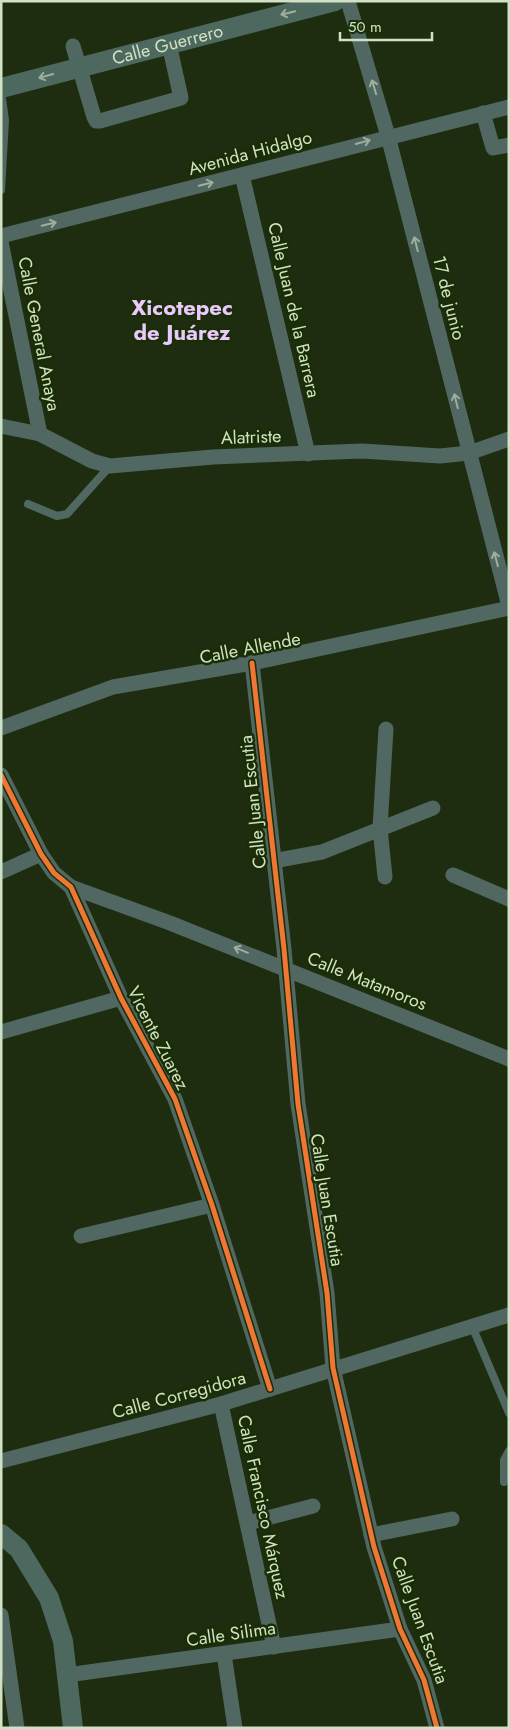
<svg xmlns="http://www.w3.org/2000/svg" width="510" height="1729" font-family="Jost,sans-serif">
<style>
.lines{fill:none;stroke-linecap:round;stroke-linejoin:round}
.lane{stroke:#516762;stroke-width:8}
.street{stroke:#516762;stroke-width:15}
.secondary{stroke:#4d685e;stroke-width:20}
.cycleway-casing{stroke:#192e05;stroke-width:8}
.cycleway{stroke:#f07635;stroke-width:5}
.oneway{stroke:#9cb19b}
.oneway2{stroke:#9db09d}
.labels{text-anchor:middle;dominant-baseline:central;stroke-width:5;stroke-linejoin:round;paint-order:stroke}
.street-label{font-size:18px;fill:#d0e1c4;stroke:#192e05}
.district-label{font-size:22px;font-weight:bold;fill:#eac9fe;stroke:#192e05}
</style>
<rect width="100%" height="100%" fill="#1e2d0f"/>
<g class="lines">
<g class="lane">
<polyline points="1,91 5,120 1,190"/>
<polyline points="28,504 57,516 67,514 110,466"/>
<polyline points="472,1326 509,1413"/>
<polyline points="504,1482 504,1460 509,1451"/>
</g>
<g class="street">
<polyline points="348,1 388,136 509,606"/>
<polyline points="73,46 94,117 96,121 100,121 181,98 169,44"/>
<polyline points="483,113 493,148 509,145"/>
<polyline points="242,175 308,454"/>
<polyline points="1,236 509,107"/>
<polyline points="1,242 40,434"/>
<polyline points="1,426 40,434 92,461 110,466 213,457 362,451 440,456 469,453 509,439"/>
<polyline points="252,663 284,949 298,1104 327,1293 333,1368 374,1547 400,1629 424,1680 437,1728"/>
<polyline points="1,728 113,687 252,663 509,608"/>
<polyline points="1,775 41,854 54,873 71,887 121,998 175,1099 212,1205 270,1389"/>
<polyline points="273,861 322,852 433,808"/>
<polyline points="1,872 41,854"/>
<polyline points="453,875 509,899"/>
<polyline points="385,877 380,828 386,729"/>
<polyline points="71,887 170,923 509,1059"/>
<polyline points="1,1032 121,998"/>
<polyline points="81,1236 212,1205"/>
<polyline points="221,1404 274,1647"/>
<polyline points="1,1461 221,1404 509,1315"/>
<polyline points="248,1523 313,1506"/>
<polyline points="371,1535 452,1519"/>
<polyline points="1,1615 17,1728"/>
<polyline points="224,1654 235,1728"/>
<polyline points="67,1675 400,1629"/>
</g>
<g class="secondary">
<path id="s1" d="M1,88L335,1"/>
<polyline points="1,1534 19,1549 49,1598 63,1641 73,1728"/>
</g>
<g class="cycleway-casing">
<g id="cycleway">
<polyline points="252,663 284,949 298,1104 327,1293 333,1368 374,1547 400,1629 424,1680 437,1728"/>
<polyline points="1,775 41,854 54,873 71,887 121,998 175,1099 212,1205 270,1389"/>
</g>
</g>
<use href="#cycleway" class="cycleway"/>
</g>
<defs><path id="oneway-shaft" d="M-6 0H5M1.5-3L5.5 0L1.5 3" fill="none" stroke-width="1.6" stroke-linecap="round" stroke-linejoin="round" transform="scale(1.25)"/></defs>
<g class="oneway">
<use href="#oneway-shaft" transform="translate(288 13) rotate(166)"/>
<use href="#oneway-shaft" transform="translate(46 76) rotate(165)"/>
</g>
<g class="oneway2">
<use href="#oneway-shaft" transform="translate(374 87) rotate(-107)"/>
<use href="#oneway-shaft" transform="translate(363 142) rotate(-15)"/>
<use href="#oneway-shaft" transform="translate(206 184) rotate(-14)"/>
<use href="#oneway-shaft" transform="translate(49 224) rotate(-14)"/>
<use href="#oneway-shaft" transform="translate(416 244) rotate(-104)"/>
<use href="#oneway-shaft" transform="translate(456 401) rotate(-104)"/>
<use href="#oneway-shaft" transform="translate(496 559) rotate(-105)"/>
<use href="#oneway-shaft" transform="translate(241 950) rotate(-158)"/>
</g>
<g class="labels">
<g class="street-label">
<text stroke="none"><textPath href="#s1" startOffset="172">Calle Guerrero</textPath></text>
<text transform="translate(250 153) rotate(-15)">Avenida Hidalgo</text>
<text transform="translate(449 298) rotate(76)">17 de junio</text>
<text transform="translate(294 310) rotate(77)">Calle Juan de la Barrera</text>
<text transform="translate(39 334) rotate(79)">Calle General Anaya</text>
<text transform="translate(251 437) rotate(-2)">Alatriste</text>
<text transform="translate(250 648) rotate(-11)">Calle Allende</text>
<text transform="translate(253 802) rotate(-96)">Calle Juan Escutia</text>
<text transform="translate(367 981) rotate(22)">Calle Matamoros</text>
<text transform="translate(158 1038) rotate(63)">Vicente Zuarez</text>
<text transform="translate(327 1200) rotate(81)">Calle Juan Escutia</text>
<text transform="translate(179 1395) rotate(-15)">Calle Corregidora</text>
<text transform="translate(263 1507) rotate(78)">Calle Francisco Márquez</text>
<text transform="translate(420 1620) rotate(70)">Calle Juan Escutia</text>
<text transform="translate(231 1634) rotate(-8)">Calle Silima</text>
</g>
<g class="district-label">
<text x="182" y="307">Xicotepec<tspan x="182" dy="25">de Juárez</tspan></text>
</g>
</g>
<rect width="510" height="1729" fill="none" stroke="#d0e1c4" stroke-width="5"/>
<path d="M340 32v8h92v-8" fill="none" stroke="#d0e1c4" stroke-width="2.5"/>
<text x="348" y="32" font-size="15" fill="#d0e1c4" stroke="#192e05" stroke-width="4" paint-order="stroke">50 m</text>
</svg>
